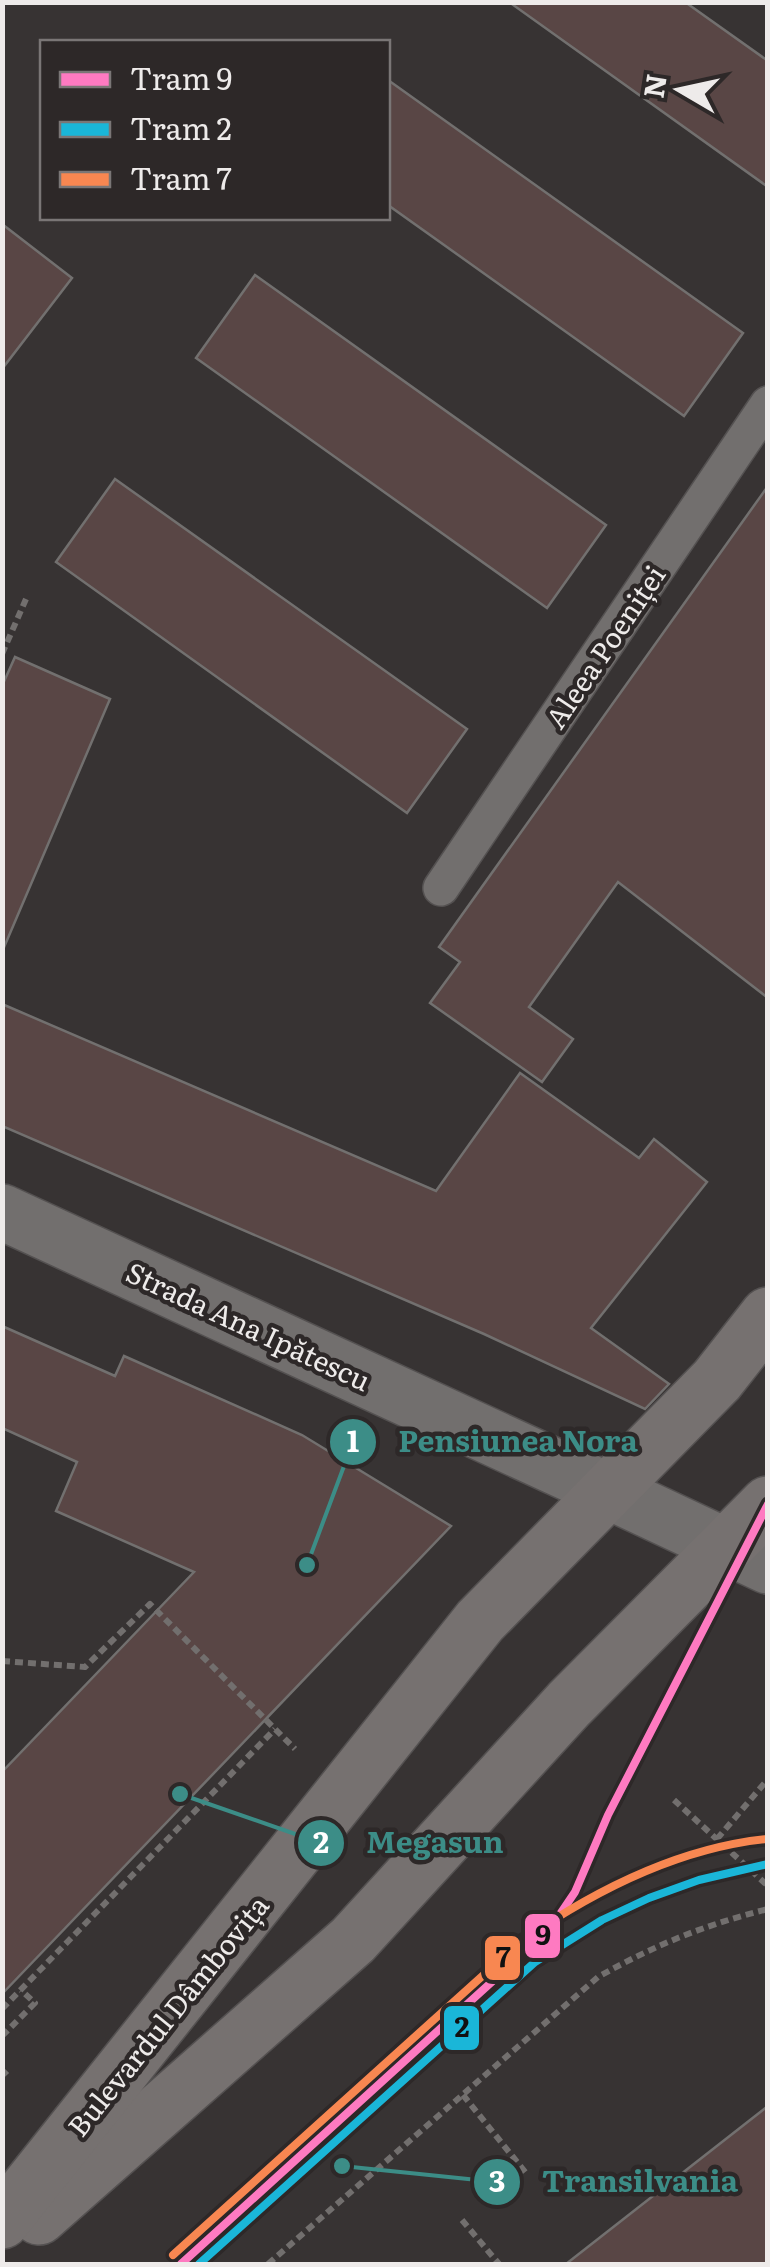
<svg xmlns="http://www.w3.org/2000/svg" width="770" height="2267" font-family="Literata,serif">
<style>
.building{fill:#594645;stroke:#72706f;stroke-width:2.5}
.lines{fill:none;stroke-linecap:round;stroke-linejoin:round}
.service-casing{stroke:#545151;stroke-width:38}
.minor-casing{stroke:#545151;stroke-width:58}
.tertiary-casing{stroke:#545151;stroke-width:58}
.secondary-casing{stroke:#545151;stroke-width:58}
.path{stroke:#726f6e;stroke-width:6;stroke-dasharray:8 5;stroke-linecap:butt}
.service{stroke:#726f6e;stroke-width:35}
.minor{stroke:#726f6e;stroke-width:55}
.tertiary{stroke:#726f6e;stroke-width:55}
.secondary{stroke:#767170;stroke-width:55}
.tram-1-casing{stroke:#2d2828;stroke-width:15}
.tram-2-casing{stroke:#2d2828;stroke-width:15}
.tram-3-casing{stroke:#2d2828;stroke-width:15}
.tram-1{stroke:#fe7ac1;stroke-width:8}
.tram-2{stroke:#1ab6d8;stroke-width:8}
.tram-3{stroke:#f88751;stroke-width:8}
.labels{text-anchor:middle;dominant-baseline:central;stroke-width:9;stroke-linejoin:round;paint-order:stroke}
.street-label{font-size:28px;fill:#eeebea;stroke:#2d2828}
.leader{fill:none;stroke:#3c8d87;stroke-width:4}
.callout-dot{fill:#3c8d87;stroke:#2d2828;stroke-width:4}
.mark-label{font-size:30px;text-anchor:middle;font-weight:bold;fill:#fff}
.callout-label{font-size:30px;text-anchor:middle;font-weight:bold;fill:#3c8d87;stroke:#2d2828;stroke-width:9;stroke-linejoin:round;paint-order:stroke}
.line-badge{stroke:#2d2828;stroke-width:4}
.pale-badge-label{font-size:28px;text-anchor:middle;font-weight:bold;fill:#111}
</style>
<rect width="100%" height="100%" fill="#373333"/>
<g class="building">
<polygon points="509,2 685,2 768,61 768,187"/>
<polygon points="388,80 743,333 684,416 388,205"/>
<polygon points="2,224 72,278 2,369"/>
<polygon points="255,275 606,525 547,608 196,358"/>
<polygon points="115,479 467,729 407,813 56,562"/>
<polygon points="768,486 768,998 618,882 529,1007 573,1039 542,1082 430,1003 460,962 439,947"/>
<polygon points="15,657 110,699 2,952 2,686"/>
<polygon points="2,1004 436,1191 520,1073 639,1158 654,1139 707,1182 591,1328 669,1384 645,1409 484,1334 2,1126"/>
<polygon points="2,1326 115,1376 124,1356 302,1435 451,1526 2,1994 2,1772 194,1572 56,1511 77,1462 2,1428"/>
<polygon points="768,2106 768,2264 566,2264"/>
</g>
<g class="lines">
<g class="service-casing">
<polyline id="service" points="441,888 768,404"/>
</g>
<g class="minor-casing">
<polyline id="minor" points="2,1212 608,1491"/>
</g>
<g class="tertiary-casing">
<polyline id="tertiary" points="608,1491 768,1566"/>
</g>
<g class="secondary-casing">
<g id="secondary">
<polyline points="39,2217 353,1940 569,1704 768,1504"/>
<polyline points="2,2221 480,1621 717,1380 768,1315"/>
</g>
</g>
<g class="path">
<polyline points="2,654 26,599"/>
<polyline points="2,1661 85,1667 150,1604 295,1749"/>
<polyline points="674,1800 768,1886"/>
<polyline points="717,1839 768,1779"/>
<polyline points="2,2009 275,1729"/>
<polyline points="2,2036 35,2003 21,1990"/>
<polyline points="2,2070 7,2075"/>
<polyline points="463,2095 526,2173"/>
<polyline points="462,2220 499,2264"/>
<path d="M268,2264L598,1977C655,1945 704,1925 768,1909"/>
</g>
<use href="#service" class="service"/>
<use href="#minor" class="minor"/>
<use href="#tertiary" class="tertiary"/>
<use href="#secondary" class="secondary"/>
<g class="tram-1-casing">
<polyline id="tram-1" points="181,2264 550,1929 575,1892 608,1815 768,1504"/>
</g>
<g class="tram-2-casing">
<polyline id="tram-2" points="199,2264 535,1962 602,1920 649,1898 699,1880 768,1864"/>
</g>
<g class="tram-3-casing">
<path id="tram-3" d="M173,2255L520,1942C592,1892 678,1848 767,1839"/>
</g>
<use href="#tram-1" class="tram-1"/>
<use href="#tram-2" class="tram-2"/>
<use href="#tram-3" class="tram-3"/>
</g>
<g class="labels">
<g class="street-label">
<text transform="translate(604 646) rotate(-56)">Aleea Poeniței</text>
<text transform="translate(249 1325) rotate(25)">Strada Ana Ipătescu</text>
<text transform="translate(167 2015) rotate(-51)">Bulevardul Dâmbovița</text>
</g>
</g>
<path class="leader" d="M307 1565L353 1442M180 1794L321 1843M342 2166L497 2182"/>
<g class="callout-dot">
<circle cx="307" cy="1565" r="10"/>
<circle cx="180" cy="1794" r="10"/>
<circle cx="342" cy="2166" r="10"/>
<circle cx="353" cy="1442" r="25"/>
<circle cx="321" cy="1843" r="25"/>
<circle cx="497" cy="2182" r="25"/>
</g>
<g class="mark-label">
<text x="353" y="1452">1</text>
<text x="321" y="1853">2</text>
<text x="497" y="2192">3</text>
</g>
<g class="callout-label">
<text x="518" y="1452">Pensiunea Nora</text>
<text x="435" y="1853">Megasun</text>
<text x="640" y="2192">Transilvania</text>
</g>
<g class="line-badge">
<rect x="523" y="1912" width="39" height="48" rx="10" fill="#fe7ac1"/>
<rect x="483" y="1934" width="39" height="48" rx="10" fill="#f88751"/>
<rect x="442" y="2004" width="39" height="48" rx="10" fill="#1ab6d8"/>
</g>
<g class="pale-badge-label">
<text x="543" y="1945">9</text>
<text x="503" y="1967">7</text>
<text x="462" y="2037">2</text>
</g>
<rect width="770" height="2267" fill="none" stroke="#eeebea" stroke-width="10"/>
<rect x="40" y="40" width="350" height="180" fill="#2d2828" stroke="#7a7676" stroke-width="2.5"/>
<rect x="60" y="72" width="50" height="15" fill="#fe7ac1" stroke="#7a7676" stroke-width="2.5"/>
<text x="130" y="90" font-size="30" fill="#eeebea">Tram 9</text>
<rect x="60" y="122" width="50" height="15" fill="#1ab6d8" stroke="#7a7676" stroke-width="2.5"/>
<text x="130" y="140" font-size="30" fill="#eeebea">Tram 2</text>
<rect x="60" y="172" width="50" height="15" fill="#f88751" stroke="#7a7676" stroke-width="2.5"/>
<text x="130" y="190" font-size="30" fill="#eeebea">Tram 7</text>
<g transform="translate(680 90) rotate(279)" stroke="#2d2828" stroke-width="8" paint-order="stroke">
<path d="M0-8L18 38L0 25L-18 38Z" fill="#eeebea"/>
<text y="-15" font-size="28" font-weight="bold" text-anchor="middle" fill="#eeebea">N</text>
</g>
</svg>
